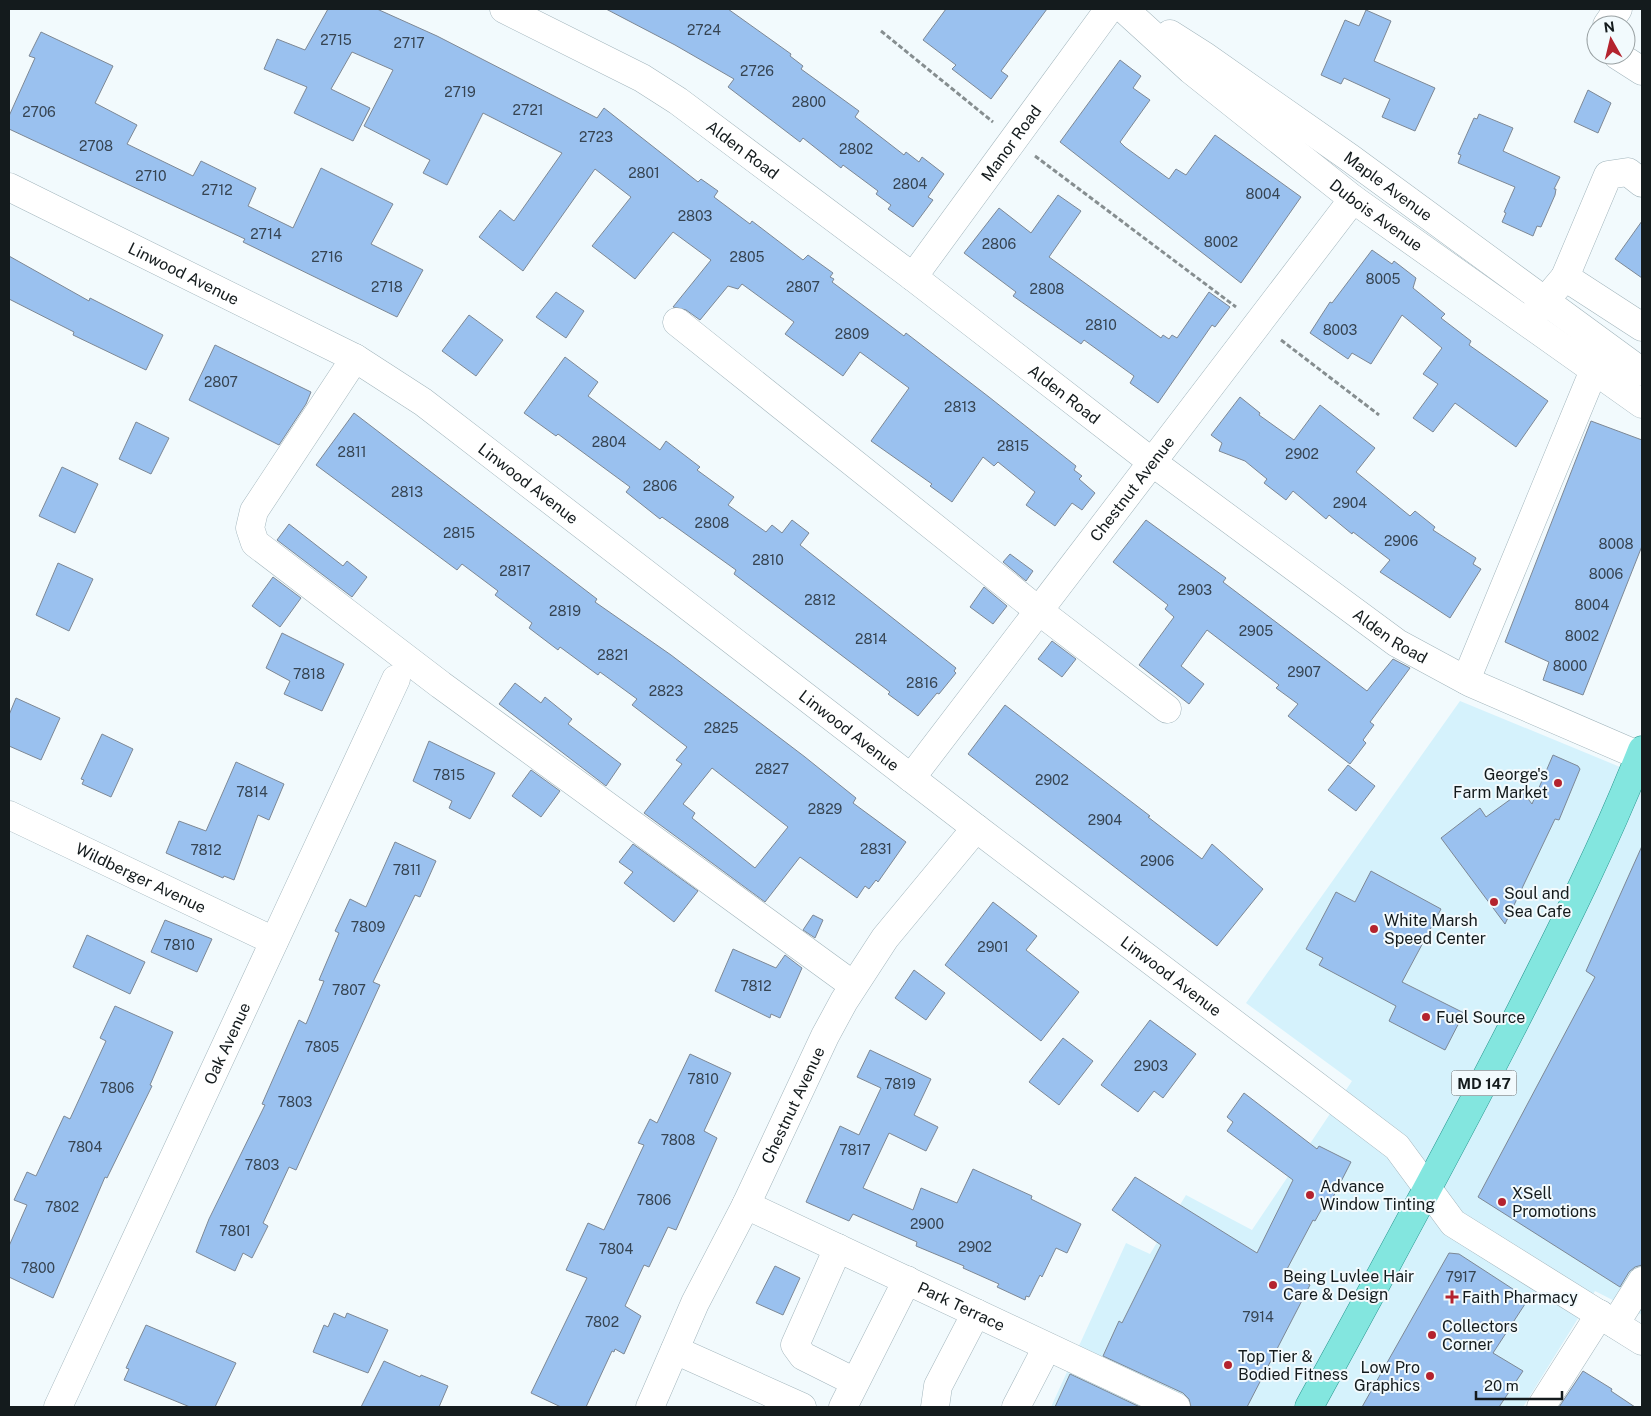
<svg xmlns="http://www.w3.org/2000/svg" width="1651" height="1416" font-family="'Public Sans',sans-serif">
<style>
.built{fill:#d5f2fc}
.building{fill:#9ac1ef;stroke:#7d8895;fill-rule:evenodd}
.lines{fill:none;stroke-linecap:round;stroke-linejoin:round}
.minor-casing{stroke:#a2b5bc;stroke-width:29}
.major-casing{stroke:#27958d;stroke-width:29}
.path{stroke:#868e90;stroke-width:3;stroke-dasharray:5 2.5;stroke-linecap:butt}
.minor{stroke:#fff;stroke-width:28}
.major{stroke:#83e6df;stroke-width:28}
.poi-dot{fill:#b4232e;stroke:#f2fafd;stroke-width:2}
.labels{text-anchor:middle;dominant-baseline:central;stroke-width:4;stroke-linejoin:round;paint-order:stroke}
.number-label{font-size:14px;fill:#364452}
.shield{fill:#f2fafd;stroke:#575e60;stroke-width:1}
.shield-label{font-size:15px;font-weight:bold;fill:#141b1d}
.street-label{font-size:16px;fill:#141b1d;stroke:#f2fafd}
.poi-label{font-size:16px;fill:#141b1d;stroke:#f2fafd;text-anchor:start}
</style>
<rect width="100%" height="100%" fill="#f2fafd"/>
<polygon class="built" points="1460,701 1642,776 1642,1315 1595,1291 1523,1407 1051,1407 1126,1243 1150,1254 1186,1195 1252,1230 1352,1081 1246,1003"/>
<g class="building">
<polygon points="328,9 377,9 437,36 597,118 604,108 698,182 701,179 718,191 714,197 750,224 752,221 803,260 808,255 833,273 830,277 834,279 832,282 904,336 906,333 989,397 1076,466 1074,470 1082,476 1079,479 1095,493 1082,510 1072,503 1055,526 1026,505 1035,492 998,462 994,466 983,457 952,502 930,486 932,484 871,441 909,388 860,352 843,376 785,334 794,322 742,284 738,289 728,286 700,320 686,310 673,307 711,260 673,232 635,279 592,246 631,197 595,169 523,271 479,237 500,210 514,221 562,153 483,113 447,185 423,173 430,160 364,126 393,70 352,52 331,89 370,108 353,141 294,113 307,87 264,69 277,39 305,50"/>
<polygon points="606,9 728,9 791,54 790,56 803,66 801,69 859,111 855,117 904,155 906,152 919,162 922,157 944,174 928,197 933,200 913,227 888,209 891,205 876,194 878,191 843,165 841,168 803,138 800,142 728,87 734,79 675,45"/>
<polygon points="946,9 1047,9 1001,71 1008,76 991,99 952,69 956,65 923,40"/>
<polygon points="1366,10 1391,21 1374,61 1435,88 1415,131 1382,117 1390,99 1344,78 1341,84 1321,75 1345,20 1359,26"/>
<polygon points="41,32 113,66 95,103 137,125 127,144 193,176 201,161 256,188 248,206 293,228 321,168 393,204 371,244 423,270 397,317 243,242 245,239 9,129 9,116 35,58 29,56"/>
<polygon points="1120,60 1141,76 1133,88 1150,100 1120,142 1125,147 1169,179 1176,169 1186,175 1215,135 1301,197 1241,283 1060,142"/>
<polygon points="1588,90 1611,103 1598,133 1574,122"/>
<polygon points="1479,114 1513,128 1503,151 1560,177 1554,189 1556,189 1555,195 1541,227 1537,226 1533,236 1502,222 1506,213 1504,212 1515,187 1458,163 1461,155 1458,154 1474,118 1477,119"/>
<polygon points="1058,195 1081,211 1049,257 1161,338 1163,335 1169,339 1172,335 1177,338 1209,292 1230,307 1215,327 1212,325 1158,403 1130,383 1134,376 1084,340 1081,344 1013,296 1016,292 964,253 999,208 1031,233"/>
<polygon points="1642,221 1642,278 1615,259"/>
<polygon points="1372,250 1392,264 1394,261 1416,278 1413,288 1445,314 1441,318 1471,341 1469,345 1548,401 1516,447 1455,403 1433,432 1413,418 1438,384 1423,374 1442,348 1402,315 1371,364 1352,353 1348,359 1310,333 1330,302 1332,303"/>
<polygon points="9,256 89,301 90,298 163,335 146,370 73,335 74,332 9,299"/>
<polygon points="556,292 584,311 566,338 536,317"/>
<polygon points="469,315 503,340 476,376 442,351"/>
<polygon points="215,345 311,392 306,404 279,445 189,400"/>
<polygon points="565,357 598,382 588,396 660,450 666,441 700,467 697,470 734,497 728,505 766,532 772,525 782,533 792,520 809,533 800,545 956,668 954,671 956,673 939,694 937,693 918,716 888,694 890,692 734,574 736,570 662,517 660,519 626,492 630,487 558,434 556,436 524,413"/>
<polygon points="1240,397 1260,413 1259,415 1294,440 1320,405 1375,448 1356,472 1410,516 1415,511 1435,527 1433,530 1476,558 1473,564 1481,569 1450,618 1380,572 1390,560 1353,532 1352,534 1329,515 1326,519 1293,491 1286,500 1264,483 1267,479 1245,461 1219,451 1222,443 1211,435"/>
<path d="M354,413L597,599L595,602L671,655L805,757L856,798L853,803L906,842L878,882L876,880L869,889L865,886L857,898L800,857L765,902L644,813L682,764L676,760L687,747L632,705L637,699L600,672L598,675L560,647L558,650L529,628L532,623L495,595L498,591L462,564L457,570L316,465ZM712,768L788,827L755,868L692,818L695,813L683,804Z"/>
<polygon points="1591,421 1642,440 1642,546 1583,695 1543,680 1549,662 1505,642"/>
<polygon points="136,422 169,438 151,474 119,459"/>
<polygon points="62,467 98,484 75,533 39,516"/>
<polygon points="1146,520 1226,578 1223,582 1367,691 1393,659 1410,668 1370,722 1374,725 1363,740 1366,743 1350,764 1288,716 1298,704 1276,688 1279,685 1207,630 1181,666 1204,684 1189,704 1139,665 1174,617 1165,609 1168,605 1113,562"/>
<polygon points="289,524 343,566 347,561 367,577 352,597 277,540"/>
<polygon points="1010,554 1033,571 1026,581 1003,562"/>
<polygon points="58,563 93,579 69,631 36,615"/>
<polygon points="273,577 301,598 280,627 252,606"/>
<polygon points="984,587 1007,606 993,624 970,607"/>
<polygon points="282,633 344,664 322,711 284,694 290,681 266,668"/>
<polygon points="1052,641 1076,659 1062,677 1038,659"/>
<polygon points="515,683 541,703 545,697 572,719 568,724 621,764 606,786 499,704"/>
<polygon points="16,698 60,718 41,760 9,746 9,715"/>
<polygon points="1005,705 1150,816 1148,817 1202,859 1212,844 1263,889 1217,946 968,754"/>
<polygon points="102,734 133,749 111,797 82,784 84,780 81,779"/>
<polygon points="429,741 495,773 470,819 449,808 452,801 413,781"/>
<polygon points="1553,755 1578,766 1580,769 1559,820 1555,819 1505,924 1441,838 1480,808 1486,817 1522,791 1532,804"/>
<polygon points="236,762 284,784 269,820 258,815 234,880 224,876 223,878 166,853 179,821 206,831"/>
<polygon points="1348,765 1375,786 1356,811 1328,790"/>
<polygon points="531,770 560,791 541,817 512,796"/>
<polygon points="395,842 436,861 420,897 415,895 373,982 380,985 296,1170 289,1167 263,1223 268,1226 252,1258 243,1253 235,1271 196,1252 209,1219 265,1105 262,1104 299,1020 306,1024 324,981 319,980 339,933 335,931 350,899 366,907"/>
<polygon points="633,844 698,891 674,922 624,883 633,872 619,862"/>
<polygon points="1642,846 1642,1265 1635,1267 1629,1272 1620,1287 1478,1197 1595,977 1586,971"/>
<polygon points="1371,871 1441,909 1402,982 1464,1013 1445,1050 1389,1021 1396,1006 1319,965 1323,958 1306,949 1336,892 1355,902"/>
<polygon points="993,902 1037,936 1026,950 1079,992 1041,1041 945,965"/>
<polygon points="813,915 823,920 815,938 803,930"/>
<polygon points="165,920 212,939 197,972 151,952"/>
<polygon points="87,935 145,962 130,994 73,967"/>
<polygon points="733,949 776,968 785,955 802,968 780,1018 771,1014 770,1018 715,991"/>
<polygon points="914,970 945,993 926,1020 895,998"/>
<polygon points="115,1006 173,1032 150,1085 152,1086 107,1178 105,1177 53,1298 9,1277 9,1246 27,1205 14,1200 27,1172 36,1176 64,1116 70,1119 106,1041 100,1038"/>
<polygon points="1150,1020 1196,1054 1163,1098 1154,1091 1138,1112 1101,1085"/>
<polygon points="1063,1038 1093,1061 1059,1105 1029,1082"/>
<polygon points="870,1050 931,1079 914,1115 938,1127 926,1151 889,1133 863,1188 913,1210 921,1188 957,1203 973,1169 1032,1196 1031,1199 1081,1224 1067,1253 1056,1248 1042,1277 1040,1275 1029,1297 1026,1296 1025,1300 997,1287 999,1284 963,1268 964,1266 916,1246 917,1242 853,1214 849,1221 806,1202 840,1126 859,1135 881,1088 857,1077"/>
<polygon points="690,1054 731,1073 704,1131 717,1138 676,1230 668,1227 649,1267 644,1265 625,1306 641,1316 624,1354 615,1349 614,1352 612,1351 586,1407 561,1407 531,1393 587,1278 566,1270 588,1223 604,1230 644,1145 638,1143 650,1119 657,1123"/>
<polygon points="1244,1093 1317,1149 1319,1146 1351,1162 1329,1205 1325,1203 1315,1221 1313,1220 1286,1271 1310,1285 1247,1407 1191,1407 1189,1399 1183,1393 1103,1356 1119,1321 1122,1323 1161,1245 1112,1210 1135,1177 1257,1253 1293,1180 1227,1131 1233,1122 1227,1117"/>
<polygon points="1449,1253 1459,1254 1519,1293 1518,1294 1527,1301 1493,1353 1523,1371 1499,1407 1362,1407"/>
<polygon points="775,1266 800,1278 783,1315 756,1303"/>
<polygon points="334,1313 345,1318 347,1313 388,1330 368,1373 313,1352 324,1325 328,1327"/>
<polygon points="146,1325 236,1363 215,1407 190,1407 124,1380 129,1369 126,1368"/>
<polygon points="384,1361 420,1377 421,1375 448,1386 439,1407 361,1407"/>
<polygon points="1583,1371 1612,1389 1611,1391 1635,1407 1559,1407"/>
<polygon points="1070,1374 1140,1407 1055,1407"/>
</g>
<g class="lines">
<g class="minor-casing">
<g id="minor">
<path id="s1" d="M504,9L642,78L678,101L913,277L1152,462L1397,643L1471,683L1640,756"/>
<path id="s2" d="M1124,9L1191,70L1353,199L1642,404"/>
<polyline points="1607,25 1618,9"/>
<path id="s3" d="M1170,34L1203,55L1350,158L1642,372"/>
<polyline points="1617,55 1642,71"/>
<path id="s4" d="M9,187L355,358L423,402L976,828L1397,1147L1453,1223L1642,1341"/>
<path id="s5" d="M913,277L1109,9"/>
<polyline points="1565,277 1608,175 1628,172 1642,183"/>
<polyline points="1533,315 1565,277 1642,327"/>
<polyline points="677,322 1039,611 1167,709"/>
<polyline points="355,358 254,511 250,528 255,543 441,685 853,985"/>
<polyline points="1466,680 1594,370"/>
<path id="s6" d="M911,778L1353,199"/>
<path id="s7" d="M9,815L274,941"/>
<path id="s8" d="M746,1205L1176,1407"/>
<polyline points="838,1248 795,1345 803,1356 855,1382"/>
<polyline points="1615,1324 1642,1281"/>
<polyline points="675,1350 802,1407"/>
<path id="s9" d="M58,1407L396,679"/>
<path id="s10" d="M650,1407L695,1303L746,1205L825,1036L844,1001L885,938L976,828"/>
<polyline points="843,1407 907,1280"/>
<polyline points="935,1407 938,1386 976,1313"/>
<polyline points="1016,1407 1047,1347"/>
<polyline points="1541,1407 1600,1314"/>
</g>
</g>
<g class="major-casing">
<path id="major" d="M1309,1407C1381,1275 1453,1144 1521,1010C1564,925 1607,839 1642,750"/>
</g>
<g class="path">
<polyline points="881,31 993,122"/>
<polyline points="1035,156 1236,307"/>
<polyline points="1281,340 1379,415"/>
</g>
<use href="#minor" class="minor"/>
<use href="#major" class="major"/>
</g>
<g class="poi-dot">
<circle cx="1558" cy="783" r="5"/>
<circle cx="1494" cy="902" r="5"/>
<circle cx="1374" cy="929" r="5"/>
<circle cx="1426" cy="1017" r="5"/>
<circle cx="1310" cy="1195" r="5"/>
<circle cx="1502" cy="1202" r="5"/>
<circle cx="1273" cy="1285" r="5"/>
<path d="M1449.5 1289.5h5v5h5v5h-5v5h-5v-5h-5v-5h5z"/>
<circle cx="1432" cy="1335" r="5"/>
<circle cx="1228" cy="1365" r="5"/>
<circle cx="1430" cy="1376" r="5"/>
</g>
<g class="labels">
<g class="number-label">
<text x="704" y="30">2724</text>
<text x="336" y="40">2715</text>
<text x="409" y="43">2717</text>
<text x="757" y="71">2726</text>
<text x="460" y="92">2719</text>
<text x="809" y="102">2800</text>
<text x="528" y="110">2721</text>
<text x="39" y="112">2706</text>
<text x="596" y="137">2723</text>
<text x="96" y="146">2708</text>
<text x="856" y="149">2802</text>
<text x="644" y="173">2801</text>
<text x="151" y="176">2710</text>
<text x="910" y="184">2804</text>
<text x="217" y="190">2712</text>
<text x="1263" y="194">8004</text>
<text x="695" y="216">2803</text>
<text x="266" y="234">2714</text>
<text x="1221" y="242">8002</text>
<text x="999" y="244">2806</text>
<text x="327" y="257">2716</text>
<text x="747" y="257">2805</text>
<text x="1383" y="279">8005</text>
<text x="387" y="287">2718</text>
<text x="803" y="287">2807</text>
<text x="1047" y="289">2808</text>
<text x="1101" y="325">2810</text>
<text x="1340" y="330">8003</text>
<text x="852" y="334">2809</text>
<text x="221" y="382">2807</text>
<text x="960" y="407">2813</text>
<text x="609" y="442">2804</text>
<text x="1013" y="446">2815</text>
<text x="352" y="452">2811</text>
<text x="1302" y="454">2902</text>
<text x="660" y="486">2806</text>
<text x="407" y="492">2813</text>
<text x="1350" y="503">2904</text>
<text x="712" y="523">2808</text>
<text x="459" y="533">2815</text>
<text x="1401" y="541">2906</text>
<text x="1616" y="544">8008</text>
<text x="768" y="560">2810</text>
<text x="515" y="571">2817</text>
<text x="1606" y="574">8006</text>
<text x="1195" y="590">2903</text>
<text x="820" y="600">2812</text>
<text x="1592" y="605">8004</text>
<text x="565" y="611">2819</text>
<text x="1256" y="631">2905</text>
<text x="1582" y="636">8002</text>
<text x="871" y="639">2814</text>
<text x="613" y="655">2821</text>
<text x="1570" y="666">8000</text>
<text x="1304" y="672">2907</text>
<text x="309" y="674">7818</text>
<text x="922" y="683">2816</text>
<text x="666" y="691">2823</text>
<text x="721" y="728">2825</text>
<text x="772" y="769">2827</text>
<text x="449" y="775">7815</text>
<text x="1052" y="780">2902</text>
<text x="252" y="792">7814</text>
<text x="825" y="809">2829</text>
<text x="1105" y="820">2904</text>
<text x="876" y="849">2831</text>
<text x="206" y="850">7812</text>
<text x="1157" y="861">2906</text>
<text x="407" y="870">7811</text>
<text x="368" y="927">7809</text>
<text x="179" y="945">7810</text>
<text x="993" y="947">2901</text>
<text x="756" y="986">7812</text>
<text x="349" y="990">7807</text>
<text x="322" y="1047">7805</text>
<text x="1151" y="1066">2903</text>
<text x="703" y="1079">7810</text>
<text x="900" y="1084">7819</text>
<text x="117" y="1088">7806</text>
<text x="295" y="1102">7803</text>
<text x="678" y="1140">7808</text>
<text x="85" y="1147">7804</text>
<text x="855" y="1150">7817</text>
<text x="262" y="1165">7803</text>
<text x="654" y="1200">7806</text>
<text x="62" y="1207">7802</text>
<text x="927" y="1224">2900</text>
<text x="235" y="1231">7801</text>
<text x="975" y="1247">2902</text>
<text x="616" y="1249">7804</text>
<text x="38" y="1268">7800</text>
<text x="1461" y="1277">7917</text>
<text x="1258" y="1317">7914</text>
<text x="602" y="1322">7802</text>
</g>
<rect class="shield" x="1451.5" y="1070.5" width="65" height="25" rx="4"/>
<g class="shield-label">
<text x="1484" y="1083">MD 147</text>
</g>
<g class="street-label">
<text stroke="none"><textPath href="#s5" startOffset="166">Manor Road</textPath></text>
<text stroke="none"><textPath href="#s1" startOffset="278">Alden Road</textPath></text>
<text stroke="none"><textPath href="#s3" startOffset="266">Maple Avenue</textPath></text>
<text stroke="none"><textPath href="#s2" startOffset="326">Dubois Avenue</textPath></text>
<text stroke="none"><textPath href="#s4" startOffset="195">Linwood Avenue</textPath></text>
<text stroke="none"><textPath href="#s1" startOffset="682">Alden Road</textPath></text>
<text stroke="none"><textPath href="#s4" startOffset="600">Linwood Avenue</textPath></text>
<text stroke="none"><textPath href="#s6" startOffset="364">Chestnut Avenue</textPath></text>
<text stroke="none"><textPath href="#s1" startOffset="1088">Alden Road</textPath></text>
<text stroke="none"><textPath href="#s4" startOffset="1005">Linwood Avenue</textPath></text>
<text stroke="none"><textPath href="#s7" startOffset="146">Wildberger Avenue</textPath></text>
<text stroke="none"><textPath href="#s4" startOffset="1410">Linwood Avenue</textPath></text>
<text stroke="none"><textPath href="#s9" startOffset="401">Oak Avenue</textPath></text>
<text stroke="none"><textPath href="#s10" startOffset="334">Chestnut Avenue</textPath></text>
<text stroke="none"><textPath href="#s8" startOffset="238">Park Terrace</textPath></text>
</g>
<g class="poi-label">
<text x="1548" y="774" text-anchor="end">George's<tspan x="1548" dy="18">Farm Market</tspan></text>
<text x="1504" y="893">Soul and<tspan x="1504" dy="18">Sea Cafe</tspan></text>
<text x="1384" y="920">White Marsh<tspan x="1384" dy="18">Speed Center</tspan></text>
<text x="1436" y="1017">Fuel Source</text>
<text x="1320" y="1186">Advance<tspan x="1320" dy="18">Window Tinting</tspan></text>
<text x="1512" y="1193">XSell<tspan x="1512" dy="18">Promotions</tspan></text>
<text x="1283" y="1276">Being Luvlee Hair<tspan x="1283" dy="18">Care &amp; Design</tspan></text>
<text x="1462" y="1297">Faith Pharmacy</text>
<text x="1442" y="1326">Collectors<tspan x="1442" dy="18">Corner</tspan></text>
<text x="1238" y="1356">Top Tier &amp;<tspan x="1238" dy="18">Bodied Fitness</tspan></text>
<text x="1420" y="1367" text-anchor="end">Low Pro<tspan x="1420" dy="18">Graphics</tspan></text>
</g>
</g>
<rect width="1651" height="1416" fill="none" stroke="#141b1d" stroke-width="20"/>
<g transform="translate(1611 40) rotate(352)"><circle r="24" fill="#f2fafd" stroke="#99a1a3"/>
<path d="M0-4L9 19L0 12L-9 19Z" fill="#b4232e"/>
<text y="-8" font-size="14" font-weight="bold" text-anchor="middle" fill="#141b1d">N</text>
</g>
<path d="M1476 1391v8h86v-8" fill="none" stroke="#141b1d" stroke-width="2.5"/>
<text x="1484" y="1391" font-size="15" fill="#141b1d" stroke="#f2fafd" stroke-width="4" paint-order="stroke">20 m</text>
</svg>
